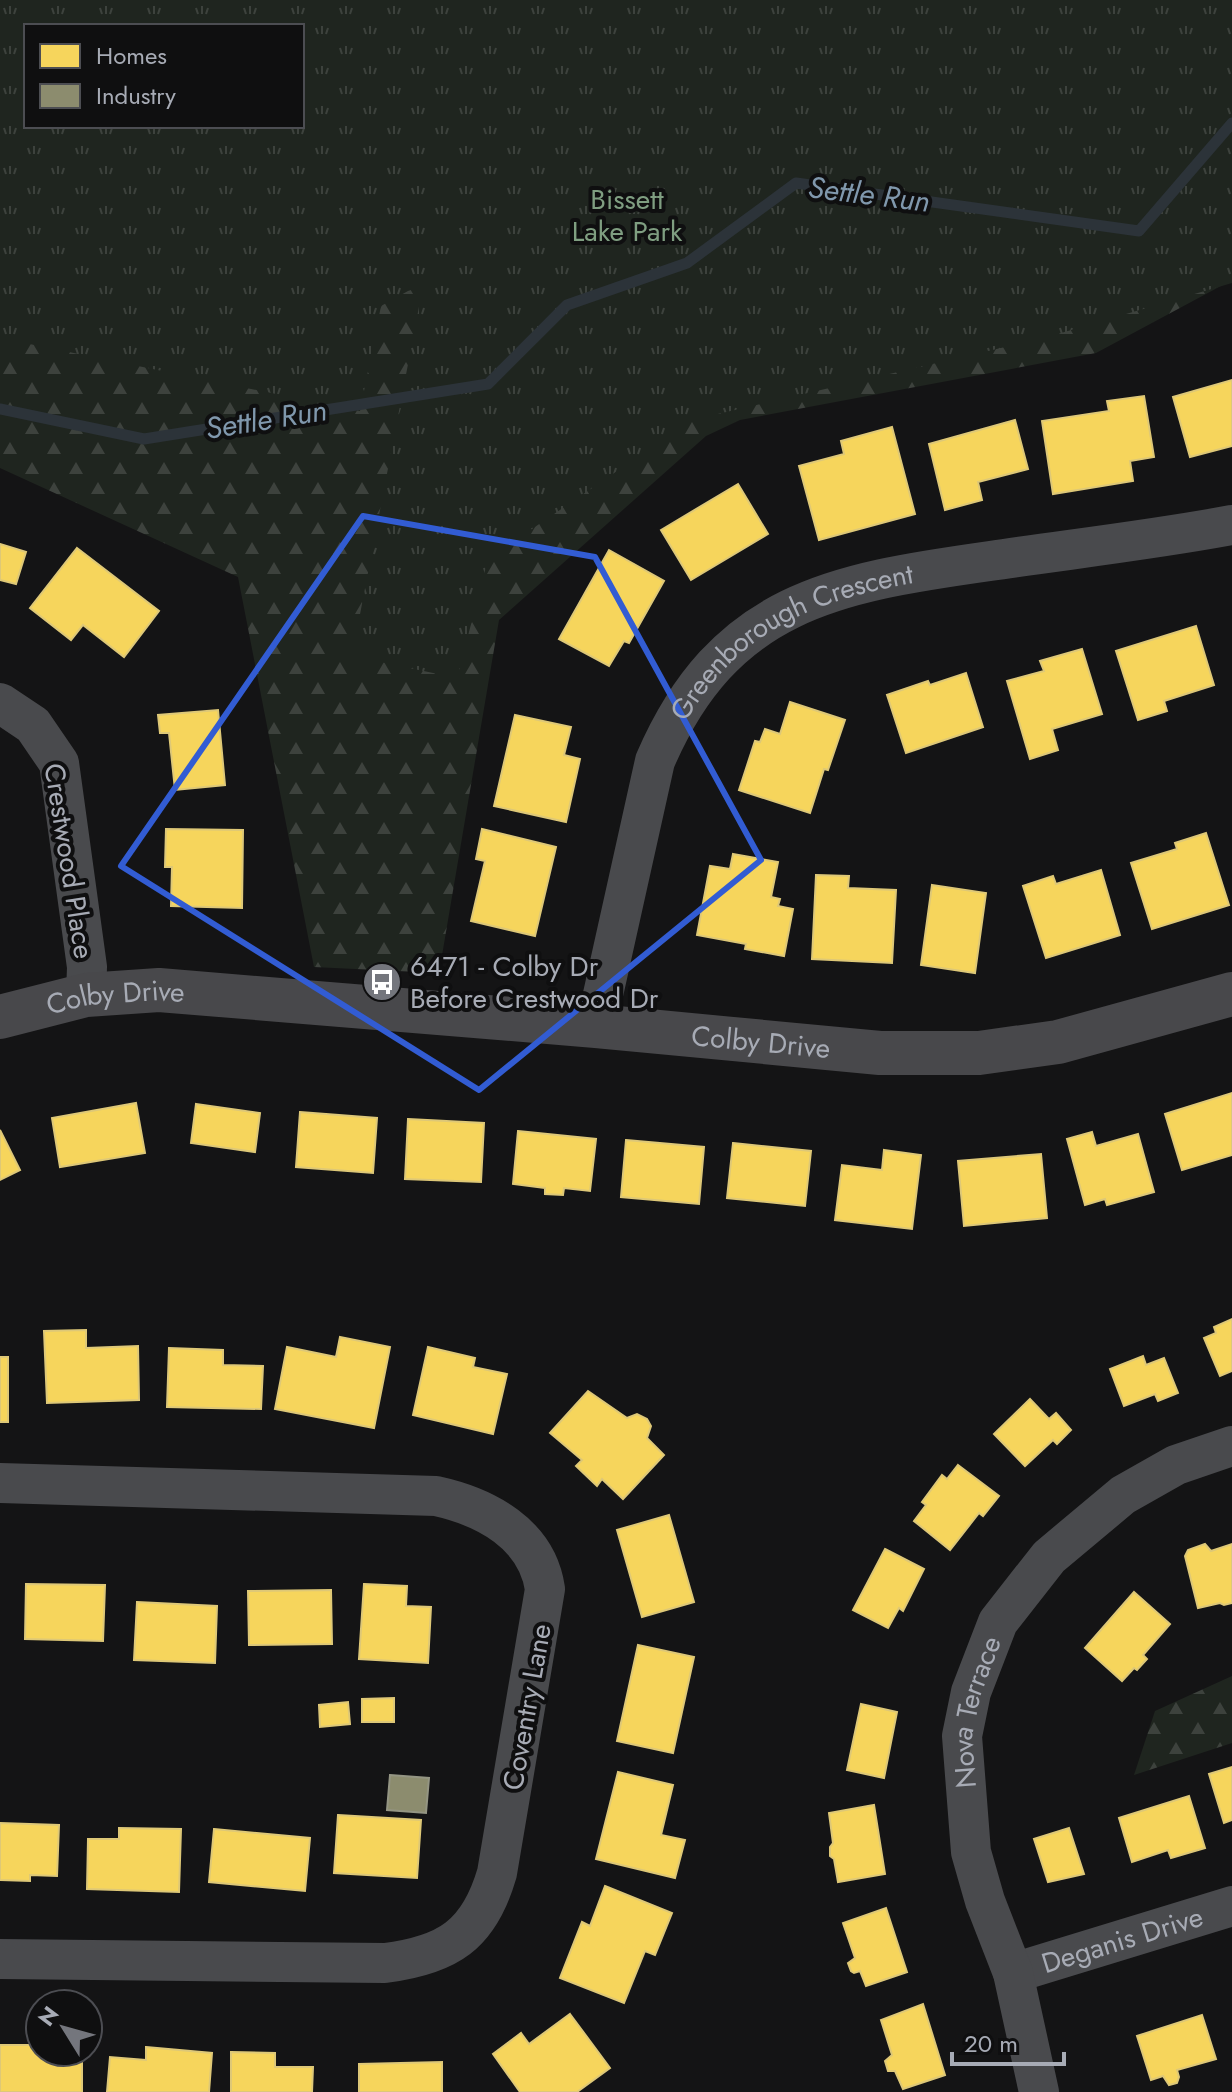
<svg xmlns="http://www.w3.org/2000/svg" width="1232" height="2092" font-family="Jost,sans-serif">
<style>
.forest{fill:url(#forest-firs);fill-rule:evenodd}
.park{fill:url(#park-tufts);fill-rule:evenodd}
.homes{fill:#f6d55c;stroke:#dec877;stroke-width:2}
.industry{fill:#8c8c6e;stroke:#949583;stroke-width:2}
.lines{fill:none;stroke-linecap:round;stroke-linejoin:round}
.stream{stroke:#2c3339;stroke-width:11}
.street{stroke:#494a4d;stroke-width:40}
.secondary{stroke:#48484b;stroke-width:44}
.marked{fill:none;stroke:#325cd3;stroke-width:6;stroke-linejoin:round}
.labels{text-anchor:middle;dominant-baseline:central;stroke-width:8;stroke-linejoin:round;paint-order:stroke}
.park-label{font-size:28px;fill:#7f9e81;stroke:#0f0f10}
.street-label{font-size:28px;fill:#a7abb5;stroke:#0f0f10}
.poi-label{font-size:28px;fill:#a7abb5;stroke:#0f0f10;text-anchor:start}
.water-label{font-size:30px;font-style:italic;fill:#8098ad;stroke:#0f0f10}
</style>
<defs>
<pattern id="forest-firs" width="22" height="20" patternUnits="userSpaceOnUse" patternTransform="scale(2)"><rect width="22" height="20" fill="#1f251f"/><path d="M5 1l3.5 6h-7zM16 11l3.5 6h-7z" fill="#3d423d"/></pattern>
<pattern id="park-tufts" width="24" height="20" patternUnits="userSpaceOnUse" patternTransform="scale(2)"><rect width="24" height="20" fill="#1f251f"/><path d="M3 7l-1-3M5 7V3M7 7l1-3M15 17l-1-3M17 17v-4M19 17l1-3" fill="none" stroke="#3d423d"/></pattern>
</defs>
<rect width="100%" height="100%" fill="#141415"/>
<g class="forest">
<path d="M0,0H1232V280L1096,353L740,420L706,436L499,620L439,973L314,967L238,577L0,468ZM26,26H302V126H26Z"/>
<polygon points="1232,1676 1232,1743 1134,1775 1155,1711"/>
</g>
<path class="park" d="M0,0H1232V283L1044,338L692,420L488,559L457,678L352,656L423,286L408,291L381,306L360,411L0,338ZM26,26H302V126H26Z"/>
<g class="homes">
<polygon points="1232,380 1232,446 1190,457 1173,397"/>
<polygon points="1144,396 1154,457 1130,461 1133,481 1053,494 1042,421 1109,411 1107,401"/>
<polygon points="1015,420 1028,469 978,482 982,500 945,510 929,444"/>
<polygon points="892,427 915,514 819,540 799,466 844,454 841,441"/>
<polygon points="738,484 768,534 691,580 661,530"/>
<polygon points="0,544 26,552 16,584 0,580"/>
<polygon points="77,548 159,611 124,657 83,625 71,640 30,608"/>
<polygon points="609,550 664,581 629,643 624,641 609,666 559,639"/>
<polygon points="1196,626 1214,685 1164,701 1167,711 1138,720 1116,651"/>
<polygon points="1082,649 1102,714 1052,729 1058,750 1030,759 1007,681 1044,671 1040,661"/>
<polygon points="966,673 983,727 906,753 887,695 928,681 930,685"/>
<polygon points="790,702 845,720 828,770 824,769 810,813 739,790 755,741 760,742 765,729 780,734"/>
<polygon points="218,710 225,785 175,790 169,733 160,733 158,715"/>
<polygon points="515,715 571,727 564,755 580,759 566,822 494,806"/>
<polygon points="166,829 243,830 242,908 171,906 172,867 165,867"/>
<polygon points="482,829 556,847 535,936 471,921 485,861 476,859"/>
<polygon points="1206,833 1229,905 1152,929 1131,863 1177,849 1175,843"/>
<polygon points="733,854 778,862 771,897 780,899 778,906 793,909 784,956 745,949 746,944 697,935 710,866 730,869"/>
<polygon points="1101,870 1120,935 1046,958 1023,886 1053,876 1056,884"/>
<polygon points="816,875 849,876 848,888 896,890 892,963 812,959"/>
<polygon points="932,885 986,893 975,973 921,965"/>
<polygon points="1232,1093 1232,1155 1182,1170 1165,1114"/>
<polygon points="136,1103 145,1153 60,1167 52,1118"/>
<polygon points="196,1104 260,1113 255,1152 191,1143"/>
<polygon points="300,1112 377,1118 373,1173 296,1167"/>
<polygon points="408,1119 484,1123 481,1182 405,1179"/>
<polygon points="0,1130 20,1170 0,1180"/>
<polygon points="518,1131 596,1139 590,1191 564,1188 563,1195 545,1194 545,1188 513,1184"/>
<polygon points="1092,1132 1096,1146 1138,1134 1154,1192 1107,1205 1105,1199 1085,1205 1067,1139"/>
<polygon points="626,1140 704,1147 699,1204 621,1197"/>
<polygon points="733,1143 811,1151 805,1206 727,1198"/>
<polygon points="884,1150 921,1155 912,1229 835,1220 842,1165 882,1170"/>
<polygon points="1041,1154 1047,1218 964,1226 958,1161"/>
<polygon points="1232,1319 1232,1371 1220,1376 1204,1338 1216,1333 1214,1327"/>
<polygon points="86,1330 86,1348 138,1346 139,1400 47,1403 44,1331"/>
<polygon points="340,1337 390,1347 374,1428 275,1409 287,1347 336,1357"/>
<polygon points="428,1347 475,1358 473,1367 507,1374 493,1434 413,1415"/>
<polygon points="169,1348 223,1350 223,1365 263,1366 261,1409 167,1407"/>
<polygon points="1143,1356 1146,1365 1164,1358 1178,1393 1158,1401 1155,1394 1124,1406 1110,1369"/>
<rect x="0" y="1357" width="8" height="65"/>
<polygon points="588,1391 627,1418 637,1414 647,1419 651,1426 647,1438 664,1455 623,1499 602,1479 597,1486 576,1466 582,1460 550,1433"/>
<polygon points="1030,1399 1049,1419 1056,1413 1071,1430 1057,1444 1053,1440 1025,1466 994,1434"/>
<polygon points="958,1465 999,1496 983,1516 979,1513 950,1550 914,1521 926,1505 922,1502 942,1475 947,1479"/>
<polygon points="669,1515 694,1602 642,1617 617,1530"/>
<polygon points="1205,1544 1211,1551 1232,1544 1232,1603 1224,1605 1220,1603 1198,1608 1185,1556 1188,1550"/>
<polygon points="885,1549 924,1569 903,1611 899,1608 888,1628 853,1610"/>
<polygon points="26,1584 105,1585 103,1641 25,1639"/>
<polygon points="364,1584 407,1586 406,1606 431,1607 428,1663 359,1659"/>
<polygon points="331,1590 332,1644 249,1645 248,1591"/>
<polygon points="1134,1592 1170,1624 1143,1655 1147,1659 1137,1670 1134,1668 1122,1681 1085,1648"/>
<polygon points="137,1602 217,1606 215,1663 134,1660"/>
<polygon points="638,1645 694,1657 673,1753 617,1741"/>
<polygon points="394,1698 394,1722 362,1722 362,1699"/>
<polygon points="348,1702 350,1724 320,1727 319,1705"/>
<polygon points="861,1704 897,1712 884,1778 847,1770"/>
<polygon points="1232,1767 1232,1820 1224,1823 1209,1774"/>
<polygon points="618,1772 673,1785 661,1835 685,1840 675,1878 596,1859"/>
<polygon points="1189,1796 1205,1848 1171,1858 1168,1850 1132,1862 1119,1818"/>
<polygon points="874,1805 885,1874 838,1882 834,1859 830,1856 830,1847 833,1843 829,1813"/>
<polygon points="338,1815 421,1820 417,1878 334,1873"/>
<polygon points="0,1823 59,1825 57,1876 30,1875 30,1881 0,1880"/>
<polygon points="119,1828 181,1829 179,1892 87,1889 88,1839 119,1839"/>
<polygon points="1069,1828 1084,1874 1048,1882 1034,1839"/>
<polygon points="214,1829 310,1838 305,1891 209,1882"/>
<polygon points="605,1886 672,1913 655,1955 645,1951 624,2003 560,1978 582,1922 590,1926"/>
<polygon points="886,1908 907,1972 866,1986 860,1971 854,1973 851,1971 848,1963 855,1958 843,1923"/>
<polygon points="923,2004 945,2075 903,2089 895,2071 888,2071 885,2061 892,2055 881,2020"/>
<polygon points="570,2014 610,2068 577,2092 520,2092 493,2054 521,2033 529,2044"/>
<polygon points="1202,2015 1216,2059 1177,2070 1179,2077 1177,2083 1169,2085 1163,2076 1151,2080 1137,2036"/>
<polygon points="0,2045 40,2045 40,2052 82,2052 82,2092 0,2092"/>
<polygon points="146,2047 212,2053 209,2092 107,2092 110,2057 146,2060"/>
<polygon points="231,2052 275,2053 275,2067 313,2067 312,2092 231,2092"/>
<polygon points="442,2062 442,2092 359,2092 359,2064"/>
</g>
<polygon class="industry" points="390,1775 429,1778 426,1813 387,1810"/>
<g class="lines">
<polyline class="stream" points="0,409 144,439 488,384 567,305 687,263 796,183 1139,231 1232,123"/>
<g class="street">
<polyline points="0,703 33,725 59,763 87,967 86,995"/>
<path id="s1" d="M596,1026L655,761C724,601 834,583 990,561C1071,549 1152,540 1232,525"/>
<path d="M0,1483L436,1496C486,1507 537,1534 545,1589L497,1873C479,1935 448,1955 385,1963L0,1959"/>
<path id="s2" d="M1013,1973L1232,1906"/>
<path id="s3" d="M1039,2092L1013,1973L985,1901L971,1852L962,1736L971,1692L998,1622L1049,1557L1123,1495L1176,1465L1232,1446"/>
</g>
<path class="secondary" id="s4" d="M0,1017L86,995L159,990L596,1026L880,1053H979L1058,1042L1232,994"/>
</g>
<path class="marked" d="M363,516L595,557L761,860L479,1090L121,866Z"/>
<defs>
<g id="bus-disc" transform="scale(2)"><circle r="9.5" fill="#74767d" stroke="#0f0f10"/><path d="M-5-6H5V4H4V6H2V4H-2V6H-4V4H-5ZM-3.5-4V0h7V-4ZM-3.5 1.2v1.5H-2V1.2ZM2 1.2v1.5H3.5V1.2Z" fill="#fff"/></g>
</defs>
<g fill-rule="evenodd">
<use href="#bus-disc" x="382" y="982"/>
</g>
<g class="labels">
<g class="park-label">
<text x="627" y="199">Bissett<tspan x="627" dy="32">Lake Park</tspan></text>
</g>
<g class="street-label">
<text stroke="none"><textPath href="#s1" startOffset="464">Greenborough Crescent</textPath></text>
<text transform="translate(69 861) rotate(81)">Crestwood Place</text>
<text stroke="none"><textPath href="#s4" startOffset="118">Colby Drive</textPath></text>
<text stroke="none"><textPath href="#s4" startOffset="766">Colby Drive</textPath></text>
<text transform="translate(527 1707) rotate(-80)">Coventry Lane</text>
<text stroke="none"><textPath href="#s3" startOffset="392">Nova Terrace</textPath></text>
<text stroke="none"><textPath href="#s2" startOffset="114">Deganis Drive</textPath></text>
</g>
<g class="poi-label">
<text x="410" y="966">6471 - Colby Dr<tspan x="410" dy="32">Before Crestwood Dr</tspan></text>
</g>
<g class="water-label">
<text transform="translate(869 194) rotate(7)">Settle Run</text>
<text transform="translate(266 419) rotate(-9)">Settle Run</text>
</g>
</g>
<rect x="24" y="24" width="280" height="104" fill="#0f0f10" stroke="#4c4d52" stroke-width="2"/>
<rect x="40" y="44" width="40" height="24" fill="#f6d55c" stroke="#4c4d52" stroke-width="2"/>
<text x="96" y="64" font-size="24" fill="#a7abb5">Homes</text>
<rect x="40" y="84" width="40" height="24" fill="#8c8c6e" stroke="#4c4d52" stroke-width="2"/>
<text x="96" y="104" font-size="24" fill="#a7abb5">Industry</text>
<g transform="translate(64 2028) rotate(307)"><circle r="38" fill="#0f0f10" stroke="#4c4d52" stroke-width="2"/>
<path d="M0-6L14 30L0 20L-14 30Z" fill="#74767d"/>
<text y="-12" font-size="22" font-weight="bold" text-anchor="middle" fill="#a7abb5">N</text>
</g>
<path d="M952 2052v12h112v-12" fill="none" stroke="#a7abb5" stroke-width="4"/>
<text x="964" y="2052" font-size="24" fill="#a7abb5" stroke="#0f0f10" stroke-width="6" paint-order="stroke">20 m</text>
</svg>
